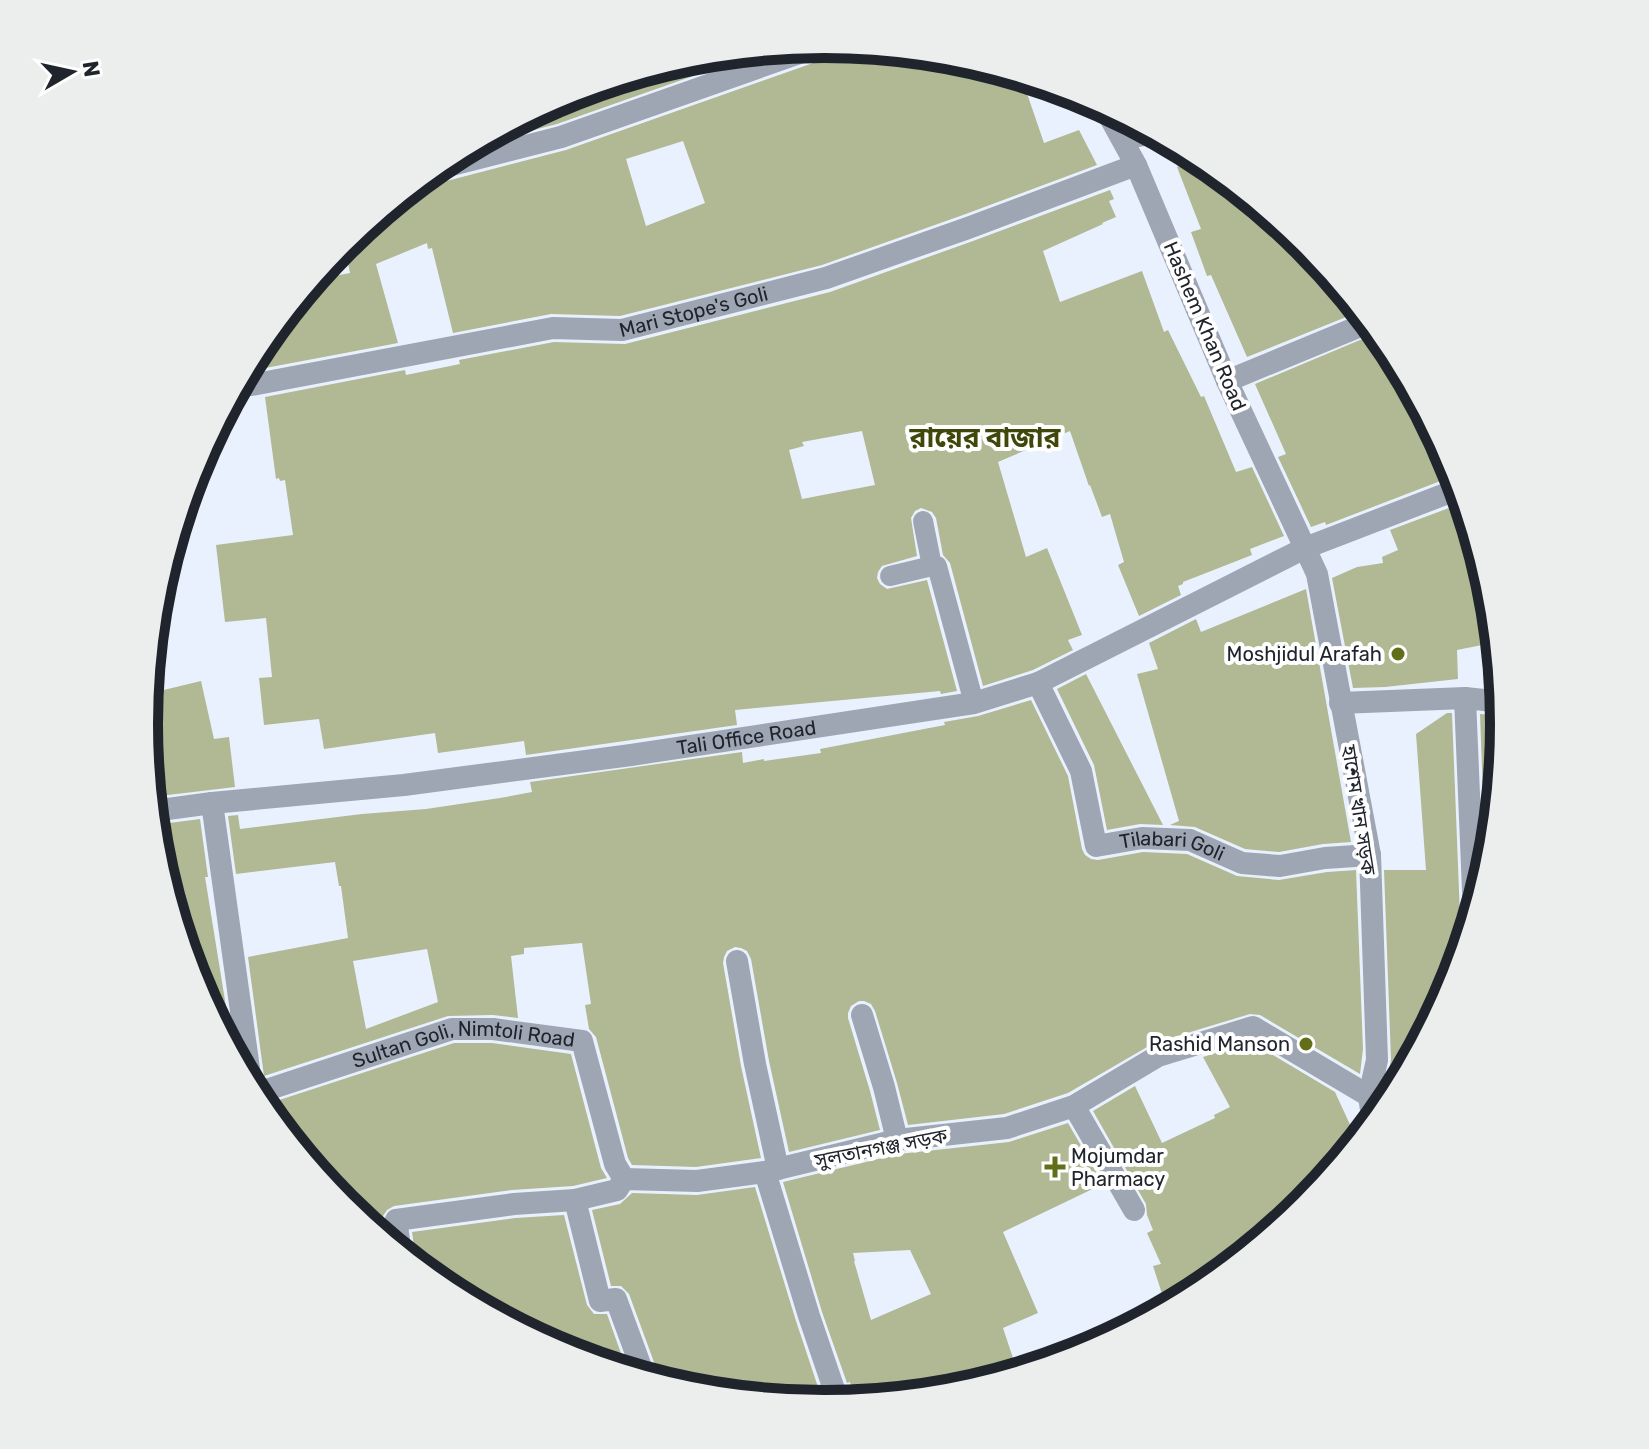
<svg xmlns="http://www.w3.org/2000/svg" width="1649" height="1449" font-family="Rubik,'Noto Sans Bengali',sans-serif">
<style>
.building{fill:#b0b894;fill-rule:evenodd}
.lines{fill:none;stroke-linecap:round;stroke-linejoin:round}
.service{stroke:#9ea6b4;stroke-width:20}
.minor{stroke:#9ea6b4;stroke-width:22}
.tertiary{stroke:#9ea6b4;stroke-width:22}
.poi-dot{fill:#636f18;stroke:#fefefe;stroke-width:3}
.labels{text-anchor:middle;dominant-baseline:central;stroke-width:8;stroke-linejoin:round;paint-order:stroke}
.street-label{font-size:20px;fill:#20242c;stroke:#fefefe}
.poi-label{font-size:20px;fill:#20242c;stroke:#fefefe;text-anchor:end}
.district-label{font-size:28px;font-weight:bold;fill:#3f470a;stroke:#fefefe}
.rim{fill:none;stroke:#20242c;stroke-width:10}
</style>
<rect width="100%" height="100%" fill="#eaf1fe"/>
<g class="building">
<path d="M839,45L958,57L1021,76L1044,143L1079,130L1097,165L963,215L822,265L620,316L551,314L453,333L432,248L428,249L427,243L376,264L398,343L260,369L256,360L253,358L259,346L313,280L350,273L344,243L422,179L428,183L435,184L566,150L830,57L836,52ZM683,141L705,203L646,226L626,159Z"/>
<polygon points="767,50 557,124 471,146 564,96 692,57"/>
<polygon points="1201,158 1306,244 1361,311 1247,357 1211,275 1207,276 1191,232 1201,229 1177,167"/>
<path d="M1110,190L1114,199L1109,201L1116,217L1102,223L1103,224L1043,251L1060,302L1142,271L1164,332L1168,330L1201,397L1204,396L1236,472L1252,467L1284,536L1250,549L1252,555L1183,582V584L1178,586L1181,595L1139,616L1118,565L1124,562L1110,514L1102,517L1090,485L1089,486L1070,431L998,462L1026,557L1047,548L1082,635L1068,640L1073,650L1033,670L983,686L950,563L943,555L936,518L932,512L921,508L915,511L911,518L917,556L882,566L878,572L877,578L880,584L887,589L927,580L957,691L941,694L940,691L735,710L737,725L526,755L524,741L438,753L435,733L324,749L319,719L264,725L259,678L272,677L266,618L225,622L216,545L293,535L285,480L280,481L279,478L276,479L265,397L405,370L406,375L460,364L459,360L554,342L625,344L830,292L973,241ZM862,431L875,485L802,499L789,450L804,446L802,442Z"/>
<polygon points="1379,332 1391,347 1453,464 1456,475 1326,525 1325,522 1311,527 1278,457 1286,454 1255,384"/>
<polygon points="1465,502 1489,581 1493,600 1497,642 1457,650 1458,679 1385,687 1353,688 1332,578 1357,567 1383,563 1382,557 1398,550 1390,530"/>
<polygon points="1306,589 1351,842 1323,844 1279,852 1245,849 1195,827 1170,825 1179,821 1137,674 1158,669 1149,643 1196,619 1201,632"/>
<polygon points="1086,674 1163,825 1140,824 1107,830 1094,765 1057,689"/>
<polygon points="201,681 214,739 229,737 235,787 151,797 144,724 147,694"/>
<path d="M1031,700L1068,776L1082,849L1085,855L1091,859L1098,860L1143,852L1187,854L1237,876L1279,880L1327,872L1356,870L1363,1049L1360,1074L1260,1015L1250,1014L1154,1043L1068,1093L1004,1114L908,1125L897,1083L875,1011L871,1004L864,1001H859L851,1006L848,1013V1018L870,1091L880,1130L789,1152L769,1061L751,959L747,951L741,948L735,947L727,951L724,957L723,963L741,1066L761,1158L696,1167L632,1165L628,1158L596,1037L589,1029L585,1005L591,1004L582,943L524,948V954L511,956L518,1018L493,1015L448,1016L264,1076L248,957L348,938L341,886H339L335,862L236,874L228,816L238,815L240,829L362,814L426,809L500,798L532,792L530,782L742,752L743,763L764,759V761L821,753L820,749L945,725L944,722L978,716ZM427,949L438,1002L366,1029L353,961Z"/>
<polygon points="1447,713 1452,713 1460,916 1463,923 1470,928 1453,985 1397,1089 1389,1070 1391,1060 1384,870 1426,870 1416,734"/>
<polygon points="1480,714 1504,716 1505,725 1492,858 1486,876"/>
<polygon points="200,819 208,877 205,877 228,1019 215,1021 195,983 157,857 154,825"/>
<polygon points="1251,1042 1335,1092 1358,1142 1305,1206 1202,1291 1167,1309 1153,1266 1161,1264 1147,1233 1153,1230 1147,1215 1146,1204 1093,1111 1135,1086 1162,1143 1215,1118 1214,1115 1230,1107 1203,1057"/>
<polygon points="454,1043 492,1043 571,1054 601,1168 607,1178 573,1186 512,1190 394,1206 387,1210 383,1216 385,1240 343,1205 272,1119 267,1104"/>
<path d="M1068,1123L1103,1184L1003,1232L1038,1313L1003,1328L1018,1373L957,1392L856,1402L850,1382L847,1383L822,1312L783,1182L899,1154L1009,1142ZM910,1250L931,1294L871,1320L854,1261H855L853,1253Z"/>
<polygon points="755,1187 796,1321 819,1390 794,1396 796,1402 691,1392 658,1382 658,1373 629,1294 621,1286 611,1286 592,1210 620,1204 632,1193 697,1195"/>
<polygon points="564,1215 587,1305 594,1314 607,1314 628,1373 564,1353 447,1290 412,1262 415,1252 412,1232 515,1218"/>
</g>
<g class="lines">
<g class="service">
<polyline points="923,521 932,566 937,566 974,703"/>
<polyline points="890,576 932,566"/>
</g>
<g class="minor">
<polyline points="432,170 561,137 825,44"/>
<path id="s1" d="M246,370L251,385L553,328L622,330L826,278L968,228L1136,165"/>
<polyline points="1227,381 1370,322"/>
<path id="s2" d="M1038,683L1081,771L1096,846L1142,838L1190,840L1242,863L1280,866L1325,858L1370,855"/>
<polyline points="1465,698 1474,915"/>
<polyline points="1340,703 1465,698 1503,702"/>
<polyline points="212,803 252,1090"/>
<polyline points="737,961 755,1064 778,1169"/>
<polyline points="862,1015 884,1087 897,1140"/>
<path id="s3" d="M254,1094L452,1029H493L582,1041L615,1164L624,1179"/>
<polyline points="1074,1106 1134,1210"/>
<polyline points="1373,1124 1369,1096 1377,1060 1370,855 1317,574 1305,548 1461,488"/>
<polyline points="765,1172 809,1316 839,1404"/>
<polyline points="575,1200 600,1301 616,1299 645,1378"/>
<polyline points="401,1253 396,1220 514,1204 575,1200 617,1190 624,1179 697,1181 765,1172 897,1140 1007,1128 1074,1106 1158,1056 1253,1027 1369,1096"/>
</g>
<g class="tertiary">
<polyline points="1123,139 1154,133"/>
<path id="s4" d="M153,811L212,803L404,785L631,755L974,703L1038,683L1305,548L1227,381L1136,165L1103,105"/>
</g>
</g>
<g class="poi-dot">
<circle cx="1398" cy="654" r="8"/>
<circle cx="1306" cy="1044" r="8"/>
<path d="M1051 1155h8v8h8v8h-8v8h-8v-8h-8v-8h8z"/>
</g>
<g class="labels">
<g class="street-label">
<text stroke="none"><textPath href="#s1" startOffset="466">Mari Stope's Goli</textPath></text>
<text transform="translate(1205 326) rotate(67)">Hashem Khan Road</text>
<text stroke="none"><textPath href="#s4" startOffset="598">Tali Office Road</textPath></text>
<text transform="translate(1359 810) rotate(81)">হাশেম খান সড়ক</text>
<text stroke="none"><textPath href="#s2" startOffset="252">Tilabari Goli</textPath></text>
<text stroke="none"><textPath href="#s3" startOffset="218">Sultan Goli, Nimtoli Road</textPath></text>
<text transform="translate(881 1148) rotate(-11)">সুলতানগঞ্জ সড়ক</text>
</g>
<g class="poi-label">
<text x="1382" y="654">Moshjidul Arafah</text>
<text x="1290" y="1044">Rashid Manson</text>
<text x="1071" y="1156" text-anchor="start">Mojumdar<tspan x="1071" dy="23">Pharmacy</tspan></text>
</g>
<g class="district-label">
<text x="985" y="437">রায়ের বাজার</text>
</g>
</g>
<path d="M0 0H1649V1449H0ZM158 724a666 666 0 1 1 1332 0a666 666 0 1 1-1332 0Z" fill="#eceded" fill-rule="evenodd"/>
<path class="rim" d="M158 724a666 666 0 1 1 1332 0a666 666 0 1 1-1332 0Z"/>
<g transform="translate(72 72) rotate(81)" stroke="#fefefe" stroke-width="6" paint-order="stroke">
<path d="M0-6L14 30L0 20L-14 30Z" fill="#20242c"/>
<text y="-12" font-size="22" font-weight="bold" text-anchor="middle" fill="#20242c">N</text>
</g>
</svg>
